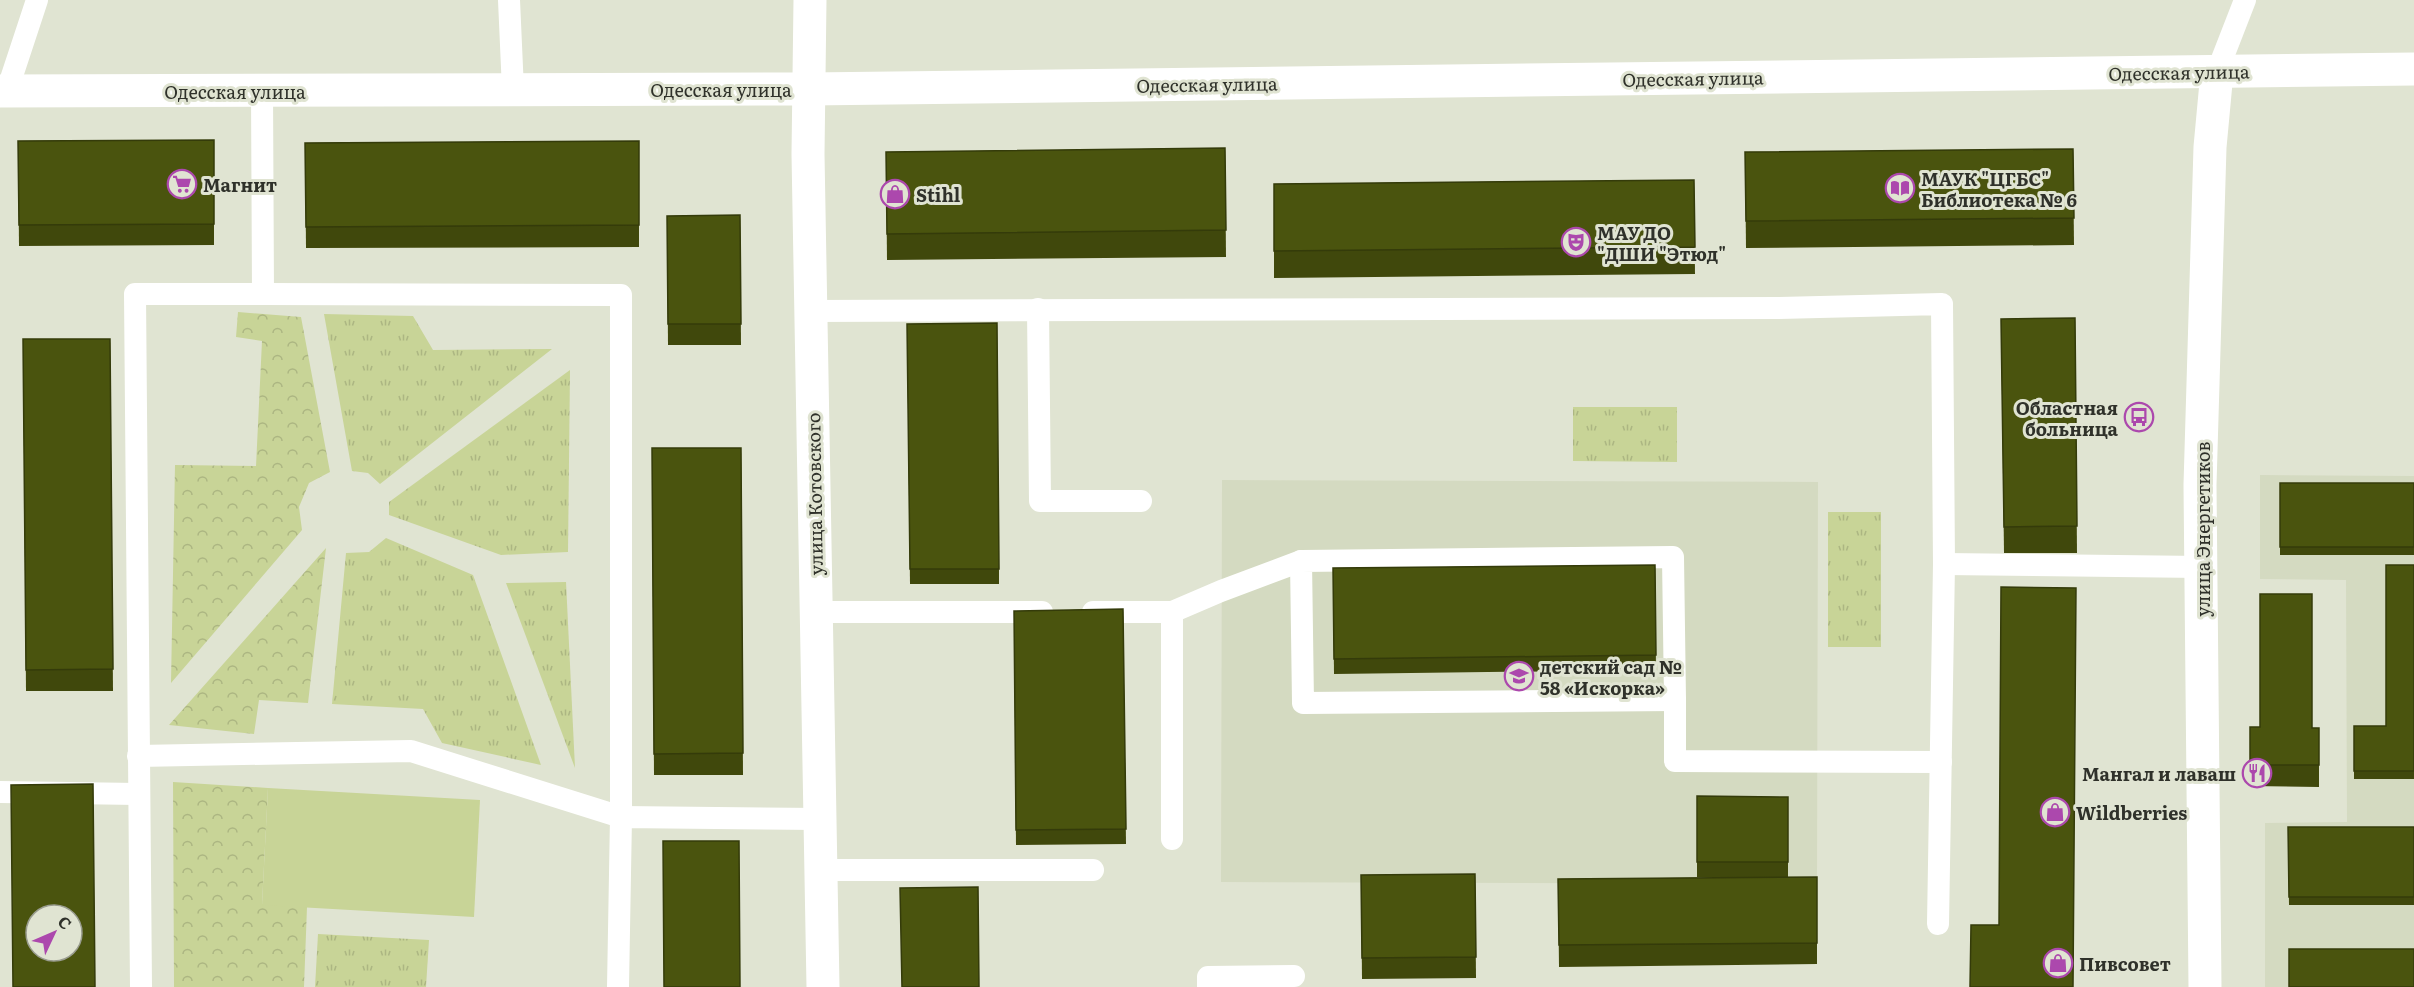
<svg xmlns="http://www.w3.org/2000/svg" width="2414" height="987" font-family="Literata,serif">
<style>
.built{fill:#d4dac1}
.grass{fill:url(#grass-tufts)}
.forest{fill:url(#forest-crowns)}
.garden{fill:#c8d497}
.lines{fill:none;stroke-linecap:round;stroke-linejoin:round}
.lane{stroke:#fff;stroke-width:22}
.street{stroke:#fff;stroke-width:33}
.secondary{stroke:#fff;stroke-width:33}
.wall{fill:#40480c}
.building{fill:#4a540e;stroke:#343b0a;stroke-width:1.5;fill-rule:evenodd}
.labels{text-anchor:middle;dominant-baseline:central;stroke-width:6;stroke-linejoin:round;paint-order:stroke}
.street-label{font-size:18px;fill:#2f312a;stroke:#e0e4d2}
.poi-label{font-size:18px;font-weight:bold;fill:#2f312a;stroke:#e0e4d2;text-anchor:start}
</style>
<defs>
<pattern id="grass-tufts" width="24" height="20" patternUnits="userSpaceOnUse" patternTransform="scale(1.5)"><rect width="24" height="20" fill="#c8d497"/><path d="M3 7l-1-3M5 7V3M7 7l1-3M15 17l-1-3M17 17v-4M19 17l1-3" fill="none" stroke="#acb682"/></pattern>
<pattern id="forest-crowns" width="20" height="18" patternUnits="userSpaceOnUse" patternTransform="scale(1.5)"><rect width="20" height="18" fill="#c8d497"/><path d="M2 6a3 3 0 1 1 6 0M12 15a3 3 0 1 1 6 0" fill="none" stroke="#acb682"/></pattern>
</defs>
<rect width="100%" height="100%" fill="#e0e4d2"/>
<g class="built">
<polygon points="2260,475 2414,476 2414,987 2265,987 2265,823 2347,822 2346,580 2260,579"/>
<polygon points="1222,480 1818,482 1817,884 1221,882"/>
</g>
<g class="grass">
<polygon points="324,314 413,316 433,350 552,349 380,484 368,473 352,471"/>
<polygon points="570,370 568,552 501,555 389,515 389,502"/>
<polygon points="1573,407 1677,407 1677,462 1573,461"/>
<rect x="1828" y="512" width="53" height="135"/>
<polygon points="386,538 473,575 541,765 442,743 423,709 332,704 346,553 369,552"/>
<polygon points="566,582 575,768 506,583"/>
<polygon points="318,934 429,940 426,987 315,987"/>
</g>
<g class="forest">
<polygon points="238,312 301,317 330,472 309,483 299,507 302,530 171,683 175,465 256,466 262,341 236,337"/>
<polygon points="326,548 308,703 259,700 254,734 169,725"/>
<polygon points="173,782 268,788 262,904 307,907 304,987 174,987"/>
</g>
<polygon class="garden" points="268,788 480,800 474,917 262,905"/>
<g class="lines">
<g class="lane">
<polyline points="509,0 513,90"/>
<polyline points="2217,72 2245,0"/>
<polyline points="7,91 37,0"/>
<polyline points="1038,309 1040,501 1141,501"/>
<polyline points="810,311 1779,308 1942,304 1944,564 1938,924"/>
<polygon points="1673,557 1675,700 1303,703 1301,561"/>
<polyline points="1944,564 2202,567"/>
<polyline points="816,612 1042,612"/>
<polyline points="1093,612 1172,612 1172,839"/>
<polyline points="1172,612 1221,591 1301,561"/>
<polyline points="1675,700 1675,761 1941,762"/>
<polyline points="138,756 411,751 621,817 621,295 263,294"/>
<polyline points="0,792 138,794"/>
<polyline points="822,870 1093,870"/>
<polyline points="141,987 135,294 263,294 262,91"/>
<polyline points="618,987 621,817 819,819"/>
<polyline points="1208,987 1208,977 1294,976"/>
</g>
<polyline class="street" points="810,0 808,154 823,987"/>
<g class="secondary">
<polyline points="0,91 809,89 2414,69"/>
<polyline points="2205,987 2200,485 2210,147 2217,72"/>
</g>
</g>
<g class="wall">
<polygon points="214,140 214,245 19,246 18,141"/>
<polygon points="639,141 639,247 306,248 305,143"/>
<polygon points="1225,148 1226,257 887,260 886,152"/>
<polygon points="2073,149 2074,245 1746,248 1745,152"/>
<polygon points="1694,180 1695,274 1274,278 1274,184"/>
<polygon points="740,215 741,345 668,345 667,216"/>
<polygon points="2075,318 2077,553 2004,553 2001,319"/>
<polygon points="907,324 999,569 999,584 910,584"/>
<polygon points="23,339 110,339 113,691 26,691"/>
<polygon points="652,448 741,448 743,775 654,775"/>
<rect x="2280" y="483" width="134" height="72"/>
<polygon points="1655,565 1656,670 1334,674 1333,568"/>
<polygon points="2414,565 2414,779 2354,779 2354,726 2386,726"/>
<polygon points="1123,609 1126,844 1016,845 1014,611"/>
<polygon points="2250,727 2319,728 2319,787 2250,786"/>
<polygon points="1697,796 1788,797 1788,877 1817,877 1817,964 1559,967 1558,879 1767,877 1697,877"/>
<polygon points="2288,827 2414,827 2414,905 2289,905"/>
<polygon points="1475,874 1476,978 1362,979 1361,875"/>
</g>
<g class="building">
<polygon points="214,140 214,224 19,225 18,141"/>
<polygon points="639,141 639,225 306,227 305,143"/>
<polygon points="1225,148 1226,230 887,234 886,152"/>
<polygon points="2073,149 2074,218 1746,221 1745,152"/>
<polygon points="1694,180 1695,247 1274,251 1274,184"/>
<polygon points="740,215 741,324 668,324 667,216"/>
<polygon points="2075,318 2077,526 2004,527 2001,319"/>
<polygon points="997,323 999,569 910,569 907,324"/>
<polygon points="23,339 110,339 113,669 26,670"/>
<polygon points="652,448 741,448 743,753 654,754"/>
<rect x="2280" y="483" width="134" height="64"/>
<polygon points="1655,565 1656,655 1334,659 1333,568"/>
<polygon points="2386,565 2414,565 2414,771 2354,771 2354,726 2386,726"/>
<polygon points="2001,587 2076,588 2073,987 1970,987 1971,925 1999,925"/>
<polygon points="2260,594 2312,594 2312,728 2319,728 2319,765 2250,765 2250,727 2260,727"/>
<polygon points="1123,609 1126,829 1016,830 1014,611"/>
<path d="M93,784L95,987H13L11,785ZM36,915H72V951H36Z"/>
<polygon points="1697,796 1788,797 1788,862 1697,862"/>
<polygon points="2288,827 2414,827 2414,897 2289,897"/>
<polygon points="663,841 739,841 740,987 664,987"/>
<polygon points="1475,874 1476,957 1362,958 1361,875"/>
<polygon points="1817,877 1817,943 1559,945 1558,879"/>
<polygon points="978,887 979,987 902,987 900,888"/>
<rect x="2289" y="949" width="125" height="38"/>
</g>
<defs>
<g id="supermarket-ring" transform="scale(1.5)"><circle r="9.5" fill="#e0e4d2" stroke="#ac48ad" stroke-width="1.5"/><path d="M-6-5.5h2.5l.6 2H6L4.5 2H-2.5L-4.4-4H-6ZM-1.5 3.2a1.3 1.3 0 1 0 .1 0ZM3 3.2a1.3 1.3 0 1 0 .1 0Z" fill="#ac48ad"/></g>
<g id="library-ring" transform="scale(1.5)"><circle r="9.5" fill="#e0e4d2" stroke="#ac48ad" stroke-width="1.5"/><path d="M-6-4Q-3-5.5-.7-3.5V5Q-3 3-6 4ZM6-4Q3-5.5 .7-3.5V5Q3 3 6 4Z" fill="#ac48ad"/></g>
<g id="shop-ring" transform="scale(1.5)"><circle r="9.5" fill="#e0e4d2" stroke="#ac48ad" stroke-width="1.5"/><path d="M-5-2.5h2.3a2.7 3.5 0 0 1 5.4 0H5L5.5 6h-11ZM-1.5-2.5h3a1.5 2.3 0 0 0-3 0Z" fill="#ac48ad"/></g>
<g id="theatre-ring" transform="scale(1.5)"><circle r="9.5" fill="#e0e4d2" stroke="#ac48ad" stroke-width="1.5"/><path d="M-5-5.5Q0-4 5-5.5V0Q5 5 0 6Q-5 5-5 0ZM-3.3-2.5H-1v1.5H-3.3ZM1-2.5H3.3v1.5H1ZM-2.8 1Q0 5.5 2.8 1Z" fill="#ac48ad"/></g>
<g id="bus-ring" transform="scale(1.5)"><circle r="9.5" fill="#e0e4d2" stroke="#ac48ad" stroke-width="1.5"/><path d="M-5-6H5V4H4V6H2V4H-2V6H-4V4H-5ZM-3.5-4V0h7V-4ZM-3.5 1.2v1.5H-2V1.2ZM2 1.2v1.5H3.5V1.2Z" fill="#ac48ad"/></g>
<g id="school-ring" transform="scale(1.5)"><circle r="9.5" fill="#e0e4d2" stroke="#ac48ad" stroke-width="1.5"/><path d="M0-5L7-2L0 1L-7-2ZM-4 1L0 2.5L4 1V4Q0 6-4 4Z" fill="#ac48ad"/></g>
<g id="restaurant-ring" transform="scale(1.5)"><circle r="9.5" fill="#e0e4d2" stroke="#ac48ad" stroke-width="1.5"/><path d="M-5-6h1v4h1v-4h1v4h1v-4h1v5L-1.5 .5V6h-2V.5L-5-1ZM5-6V6H3V1.5H1.5Q1.5-4 5-6Z" fill="#ac48ad"/></g>
</defs>
<g fill-rule="evenodd">
<use href="#supermarket-ring" x="182" y="184"/>
<use href="#library-ring" x="1900" y="188"/>
<use href="#shop-ring" x="895" y="194"/>
<use href="#theatre-ring" x="1576" y="242"/>
<use href="#bus-ring" x="2139" y="417"/>
<use href="#school-ring" x="1519" y="676"/>
<use href="#restaurant-ring" x="2257" y="773"/>
<use href="#shop-ring" x="2055" y="812"/>
<use href="#shop-ring" x="2058" y="963"/>
</g>
<g class="labels">
<g class="street-label">
<text transform="translate(2179 72) rotate(-1)">Одесская улица</text>
<text transform="translate(1693 78) rotate(-1)">Одесская улица</text>
<text transform="translate(1207 84) rotate(-1)">Одесская улица</text>
<text x="721" y="89">Одесская улица</text>
<text x="235" y="91">Одесская улица</text>
<text transform="translate(814 494) rotate(-91)">улица Котовского</text>
<text transform="translate(2202 529) rotate(-90)">улица Энергетиков</text>
</g>
<g class="poi-label">
<text x="1921" y="178">МАУК "ЦГБС"<tspan x="1921" dy="21">Библиотека № 6</tspan></text>
<text x="203" y="184">Магнит</text>
<text x="916" y="194">Stihl</text>
<text x="1597" y="232">МАУ ДО<tspan x="1597" dy="21">"ДШИ "Этюд"</tspan></text>
<text x="2118" y="407" text-anchor="end">Областная<tspan x="2118" dy="21">больница</tspan></text>
<text x="1540" y="666">детский сад №<tspan x="1540" dy="21">58 «Искорка»</tspan></text>
<text x="2236" y="773" text-anchor="end">Мангал и лаваш</text>
<text x="2076" y="812">Wildberries</text>
<text x="2079" y="963">Пивсовет</text>
</g>
</g>
<g transform="translate(54 933) rotate(46)"><circle r="28" fill="#e0e4d2" stroke="#999c8f" stroke-width="1.5"/>
<path d="M0-4.5L10 22L0 15L-10 22Z" fill="#ac48ad"/>
<text y="-9" font-size="16" font-weight="bold" text-anchor="middle" fill="#2f312a">С</text>
</g>
</svg>
